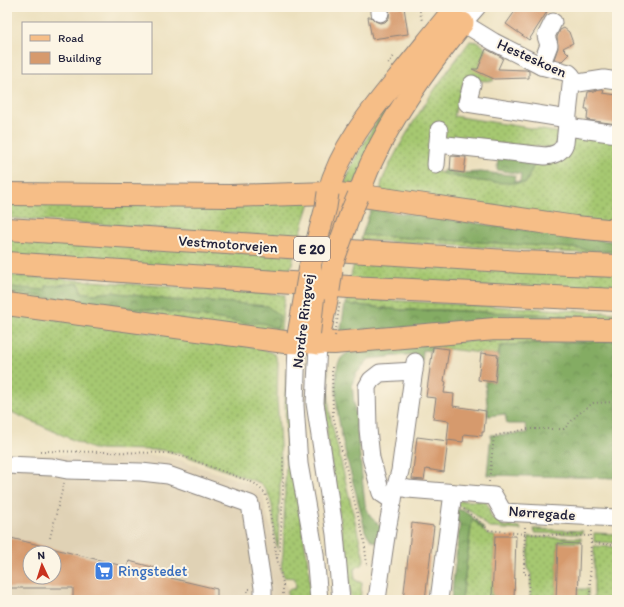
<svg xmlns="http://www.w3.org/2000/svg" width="624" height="607" font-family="Itim,sans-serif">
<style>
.built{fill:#e0d2b5;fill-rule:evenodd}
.grass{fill:url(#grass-dots);stroke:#647556}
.forest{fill:url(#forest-crowns);stroke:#53674f}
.building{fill:#d69a6d;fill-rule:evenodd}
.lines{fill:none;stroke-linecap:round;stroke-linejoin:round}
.minor-casing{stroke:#87817c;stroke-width:19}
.major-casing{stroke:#87817c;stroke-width:23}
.highway-casing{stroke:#87817c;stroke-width:24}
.path{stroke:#87817c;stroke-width:2;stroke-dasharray:1 3;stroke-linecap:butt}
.minor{stroke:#fff;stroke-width:17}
.major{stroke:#f6be87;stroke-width:21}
.highway{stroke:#f6be87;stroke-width:22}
.major-bridge-casing{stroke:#87817c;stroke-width:23;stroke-linecap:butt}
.highway-bridge-casing{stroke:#87817c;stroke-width:24;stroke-linecap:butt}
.path-bridge{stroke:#87817c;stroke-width:2;stroke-dasharray:1 3;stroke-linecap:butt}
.major-bridge{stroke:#f6be87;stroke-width:21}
.highway-bridge{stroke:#f6be87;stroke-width:22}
.labels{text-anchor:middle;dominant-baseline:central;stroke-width:4;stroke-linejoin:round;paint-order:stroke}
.shield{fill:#fcf5e5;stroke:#63616e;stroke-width:1}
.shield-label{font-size:14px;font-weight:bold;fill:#22223b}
.street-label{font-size:15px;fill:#22223b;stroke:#fcf5e5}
.shop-label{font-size:15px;fill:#366cbe;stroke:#fcf5e5;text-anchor:start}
</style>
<defs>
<pattern id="grass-dots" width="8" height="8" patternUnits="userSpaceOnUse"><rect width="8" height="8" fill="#a6c871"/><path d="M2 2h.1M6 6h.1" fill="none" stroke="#87a25e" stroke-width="1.8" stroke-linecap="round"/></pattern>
<pattern id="forest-crowns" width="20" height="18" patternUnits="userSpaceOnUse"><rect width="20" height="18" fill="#84ac63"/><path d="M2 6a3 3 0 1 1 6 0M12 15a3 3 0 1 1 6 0" fill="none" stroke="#6c8c53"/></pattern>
</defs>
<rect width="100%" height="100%" fill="#fcf5e5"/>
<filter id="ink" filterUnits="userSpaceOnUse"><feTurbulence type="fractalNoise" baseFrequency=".025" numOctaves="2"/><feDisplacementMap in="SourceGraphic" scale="8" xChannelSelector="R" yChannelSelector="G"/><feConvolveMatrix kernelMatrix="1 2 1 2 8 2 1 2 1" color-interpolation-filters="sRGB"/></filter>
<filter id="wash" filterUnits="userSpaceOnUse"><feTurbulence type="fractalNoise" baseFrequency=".012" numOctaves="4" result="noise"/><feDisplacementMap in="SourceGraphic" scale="16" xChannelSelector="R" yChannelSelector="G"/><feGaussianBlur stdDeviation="0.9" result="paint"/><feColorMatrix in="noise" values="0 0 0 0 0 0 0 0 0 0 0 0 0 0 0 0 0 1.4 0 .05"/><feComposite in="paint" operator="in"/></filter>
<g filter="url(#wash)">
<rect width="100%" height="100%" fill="#ece0be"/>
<path class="built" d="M7,454L162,456L183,461L255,486L263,493L266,512L281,560L283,575L288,590L287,600H7ZM30,553H54V577H30Z"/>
<g class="grass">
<path d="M470,41L478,42L486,48L477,71L494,79L493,81L464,80L454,116L561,133L553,148L447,139L431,167L441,173L525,183L536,160L557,163L564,159L567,154L571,141L579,135L617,141V225L381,191C380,181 387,171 391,162C413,119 441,79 470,41Z"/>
<polygon points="413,69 352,189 343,187 355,159 378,119"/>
<polygon points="311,199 299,238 7,218 7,201"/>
<polygon points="362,235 545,245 617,252 617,255 361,240"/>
<polygon points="7,237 294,255 289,276 7,256"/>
<polygon points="355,260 617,272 617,293 350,280"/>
<polygon points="7,275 285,295 280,337 7,299"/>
<polygon points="347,298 617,313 617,326 350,335 598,317 441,310 403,310 345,304"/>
<path d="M7,312L261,348L270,352L275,355L278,362L277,399L281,459L278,549C276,545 276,539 275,534C273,516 274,495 260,483L178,453L161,450L93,449L7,410Z"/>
<polygon points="617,336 617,341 536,343 500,346 498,355 431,347 432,343 534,337"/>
<path d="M286,368L297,495L309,570L310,600H287L288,590L296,588L295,578L284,577C280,569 282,562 283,554L286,458L285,395Z"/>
<polygon points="328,370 329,407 331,420 364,559 363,564 354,569 355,580 362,583 360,600 351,600 341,525 327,436 326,415"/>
<polygon points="457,501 485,501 487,504 492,519 503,519 502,526 520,527 521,530 490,528 471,511 456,505"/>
<polygon points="472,518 488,535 495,536 492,595 496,596 495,600 462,600"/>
<polygon points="534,529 583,531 581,534 535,533"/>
<polygon points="594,533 617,534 617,543 594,542"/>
<polygon points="529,537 581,538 581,542 558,542 556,600 530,600 531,574 527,568"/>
<polygon points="594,546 617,547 617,600 594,600"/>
<rect x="578" y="589" width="10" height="11"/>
</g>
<g class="forest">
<path d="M498,156L536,160L526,183C498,184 468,181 441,173L444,170L464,173L480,172L512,175L515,176L514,181L520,182L521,174L497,170Z"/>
<path d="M371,209L617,242V252C532,244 447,241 362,235Z"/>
<polygon points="79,283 81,292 94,294 112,292 171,300 211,301 267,306 280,316 278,328 272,327 263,323 246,323 171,312 130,308 7,292 7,287 46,290 46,286"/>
<polygon points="345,304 403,310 441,310 598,317 606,318 610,321 340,335"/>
<polygon points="617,341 617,478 487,475 491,435 528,433 525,424 507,424 505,414 488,416 485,381 495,382 500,346 536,343"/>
<path d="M432,343L431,351L423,350L422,360L413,355H406L369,359L356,374L352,384L365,504L370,516L381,527L377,543L371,540L365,531C355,481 335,432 336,381C337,374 336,366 340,360C343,355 348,353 352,351Z"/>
<path d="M455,509C467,509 476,521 484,528V530L472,519L462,600H451L460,523L450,521Z"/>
</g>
<g id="blocks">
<g class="building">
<polygon points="390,7 404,7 408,34 372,39 368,17 371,17 375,21 380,23 385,22 389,18"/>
<polygon points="518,7 550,7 529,40 506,24"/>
<polygon points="564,28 569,32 573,43 563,48 569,54 562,61 554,59 558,48 557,37 560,30"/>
<polygon points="486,49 503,58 498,69 526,70 529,71 529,78 494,79 472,69 478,69"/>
<polygon points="601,90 604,90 603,93 617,95 617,124 587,120 588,109 585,109 588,92"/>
<polygon points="451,156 466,157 464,173 450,171"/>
<polygon points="433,347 449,349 444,381 446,382 444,393 454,394 453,406 486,411 484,432 482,432 482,436 464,434 463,442 447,440 449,421 433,419 436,398 426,397"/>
<polygon points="481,353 498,355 495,382 478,380"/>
<polygon points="417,437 448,441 444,472 426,469 424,480 412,479"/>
<polygon points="412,523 434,526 425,600 403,600"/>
<polygon points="495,536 516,536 514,600 495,600 496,596 492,595"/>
<path d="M7,537L127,567L129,561L156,568L154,574L217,589V600H73V588H7ZM30,553H54V577H30Z"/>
<polygon points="558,543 580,544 578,600 556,600"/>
</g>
</g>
</g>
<g filter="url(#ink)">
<use href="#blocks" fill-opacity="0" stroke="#87817c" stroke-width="1"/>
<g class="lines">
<g class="minor-casing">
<g id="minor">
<polyline points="380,13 380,7"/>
<polyline points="541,66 549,45 546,36 553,22"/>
<polyline points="472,84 467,103 568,119"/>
<polyline points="572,84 604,79 617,81"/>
<polyline points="567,127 617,134"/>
<path d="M438,144L545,156C555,155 562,152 565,143L572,76L569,73L541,66L494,42L463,23L477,7"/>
<polyline points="436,165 439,130"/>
<polyline points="297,343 295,405 299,464 315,554 319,600"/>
<polyline points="318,344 315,403 335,534 341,600"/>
<polyline points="7,465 52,467 67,470 141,472 168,475 250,504 263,588 263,600"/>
<polyline points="396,486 408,489 494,496 503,512 617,518"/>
<polyline points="393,501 381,493 371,458 368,429 367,387 371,380 380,373 414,371"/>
<path d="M377,600C383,557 388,513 400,471L415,362"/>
<polyline points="439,600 453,493"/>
</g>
</g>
<g class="major-casing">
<g id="major">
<path d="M328,193C340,149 369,113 397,79C416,56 434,33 453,10"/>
<path d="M358,196C363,183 367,171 373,159C396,110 429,65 463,23"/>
<path d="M332,248C331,231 341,216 340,199L335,194"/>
<polyline points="318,344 329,290"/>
</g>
</g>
<g class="highway-casing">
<g id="highway">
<polyline points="7,194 230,196 328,193 370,197 575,227 617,231"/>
<polyline points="7,229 521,262 617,266"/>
<polyline points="7,263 349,287 617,300"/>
<polyline points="7,304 285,342 334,343 495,329 617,330"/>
</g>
</g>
<g class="path">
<polyline points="419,7 422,21"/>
<polyline points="388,64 395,55"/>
<polyline points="332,367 333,415 364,540 367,565"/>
<polyline points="40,451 169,453 185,457 254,483 265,493 269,506 277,559 283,583 283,600"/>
<polyline points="489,482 494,436 528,429 564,429 577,415 593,403 617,402"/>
<polyline points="464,509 489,530 525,534 591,536"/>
<polyline points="525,527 524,574 529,574 528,600"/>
<polyline points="50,538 64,483"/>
<polyline points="591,543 617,545"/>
<polyline points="277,558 280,550 283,492 283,455"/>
<polyline points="247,600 248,589 250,589"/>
<polyline points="590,600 591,530"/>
</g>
<use href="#minor" class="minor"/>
<use href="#major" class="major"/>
<use href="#highway" class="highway"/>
<g class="major-bridge-casing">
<g id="major-bridge">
<polyline points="333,262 351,212 358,196"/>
<polyline points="329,290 332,270"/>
<polyline points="298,335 310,266 326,207 328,193"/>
</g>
</g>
<g class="highway-bridge-casing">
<polyline id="highway-bridge" points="309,334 314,289 310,266"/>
</g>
<polyline class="path-bridge" points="335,336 340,301"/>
<use href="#major-bridge" class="major-bridge"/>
<use href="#highway-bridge" class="highway-bridge"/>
</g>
</g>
<defs>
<g id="supermarket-square" transform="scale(1)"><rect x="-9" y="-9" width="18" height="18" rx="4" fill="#3f7fe0" stroke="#fcf5e5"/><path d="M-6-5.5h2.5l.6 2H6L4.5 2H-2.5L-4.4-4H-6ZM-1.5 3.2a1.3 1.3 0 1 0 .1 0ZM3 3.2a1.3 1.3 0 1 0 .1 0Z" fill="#fff"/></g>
</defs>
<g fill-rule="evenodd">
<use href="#supermarket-square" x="104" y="571"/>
</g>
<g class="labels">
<rect class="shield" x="294" y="237" width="36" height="24" rx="3"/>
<g class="shield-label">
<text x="312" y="249">E 20</text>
</g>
<g class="street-label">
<text transform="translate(532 58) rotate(24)">Hesteskoen</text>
<text transform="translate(228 244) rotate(4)">Vestmotorvejen</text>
<text transform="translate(303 321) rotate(-83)">Nordre Ringvej</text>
<text transform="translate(542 513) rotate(4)">Nørregade</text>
</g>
<g class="shop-label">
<text x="118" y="571">Ringstedet</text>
</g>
</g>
<rect width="624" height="607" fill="none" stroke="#fcf5e5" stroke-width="24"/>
<rect x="22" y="22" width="130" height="52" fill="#fcf5e5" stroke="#a5a1a1"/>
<rect x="30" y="35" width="20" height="6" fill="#f6be87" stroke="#a5a1a1"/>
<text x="58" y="42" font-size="12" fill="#22223b">Road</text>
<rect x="30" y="52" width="20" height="12" fill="#d69a6d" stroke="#a5a1a1"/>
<text x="58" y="62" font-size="12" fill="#22223b">Building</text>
<g transform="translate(42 565) rotate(356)"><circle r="19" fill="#fcf5e5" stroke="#a5a1a1"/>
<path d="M0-3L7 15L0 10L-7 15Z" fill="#c8321e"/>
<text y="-6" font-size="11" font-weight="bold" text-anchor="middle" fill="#22223b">N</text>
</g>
</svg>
